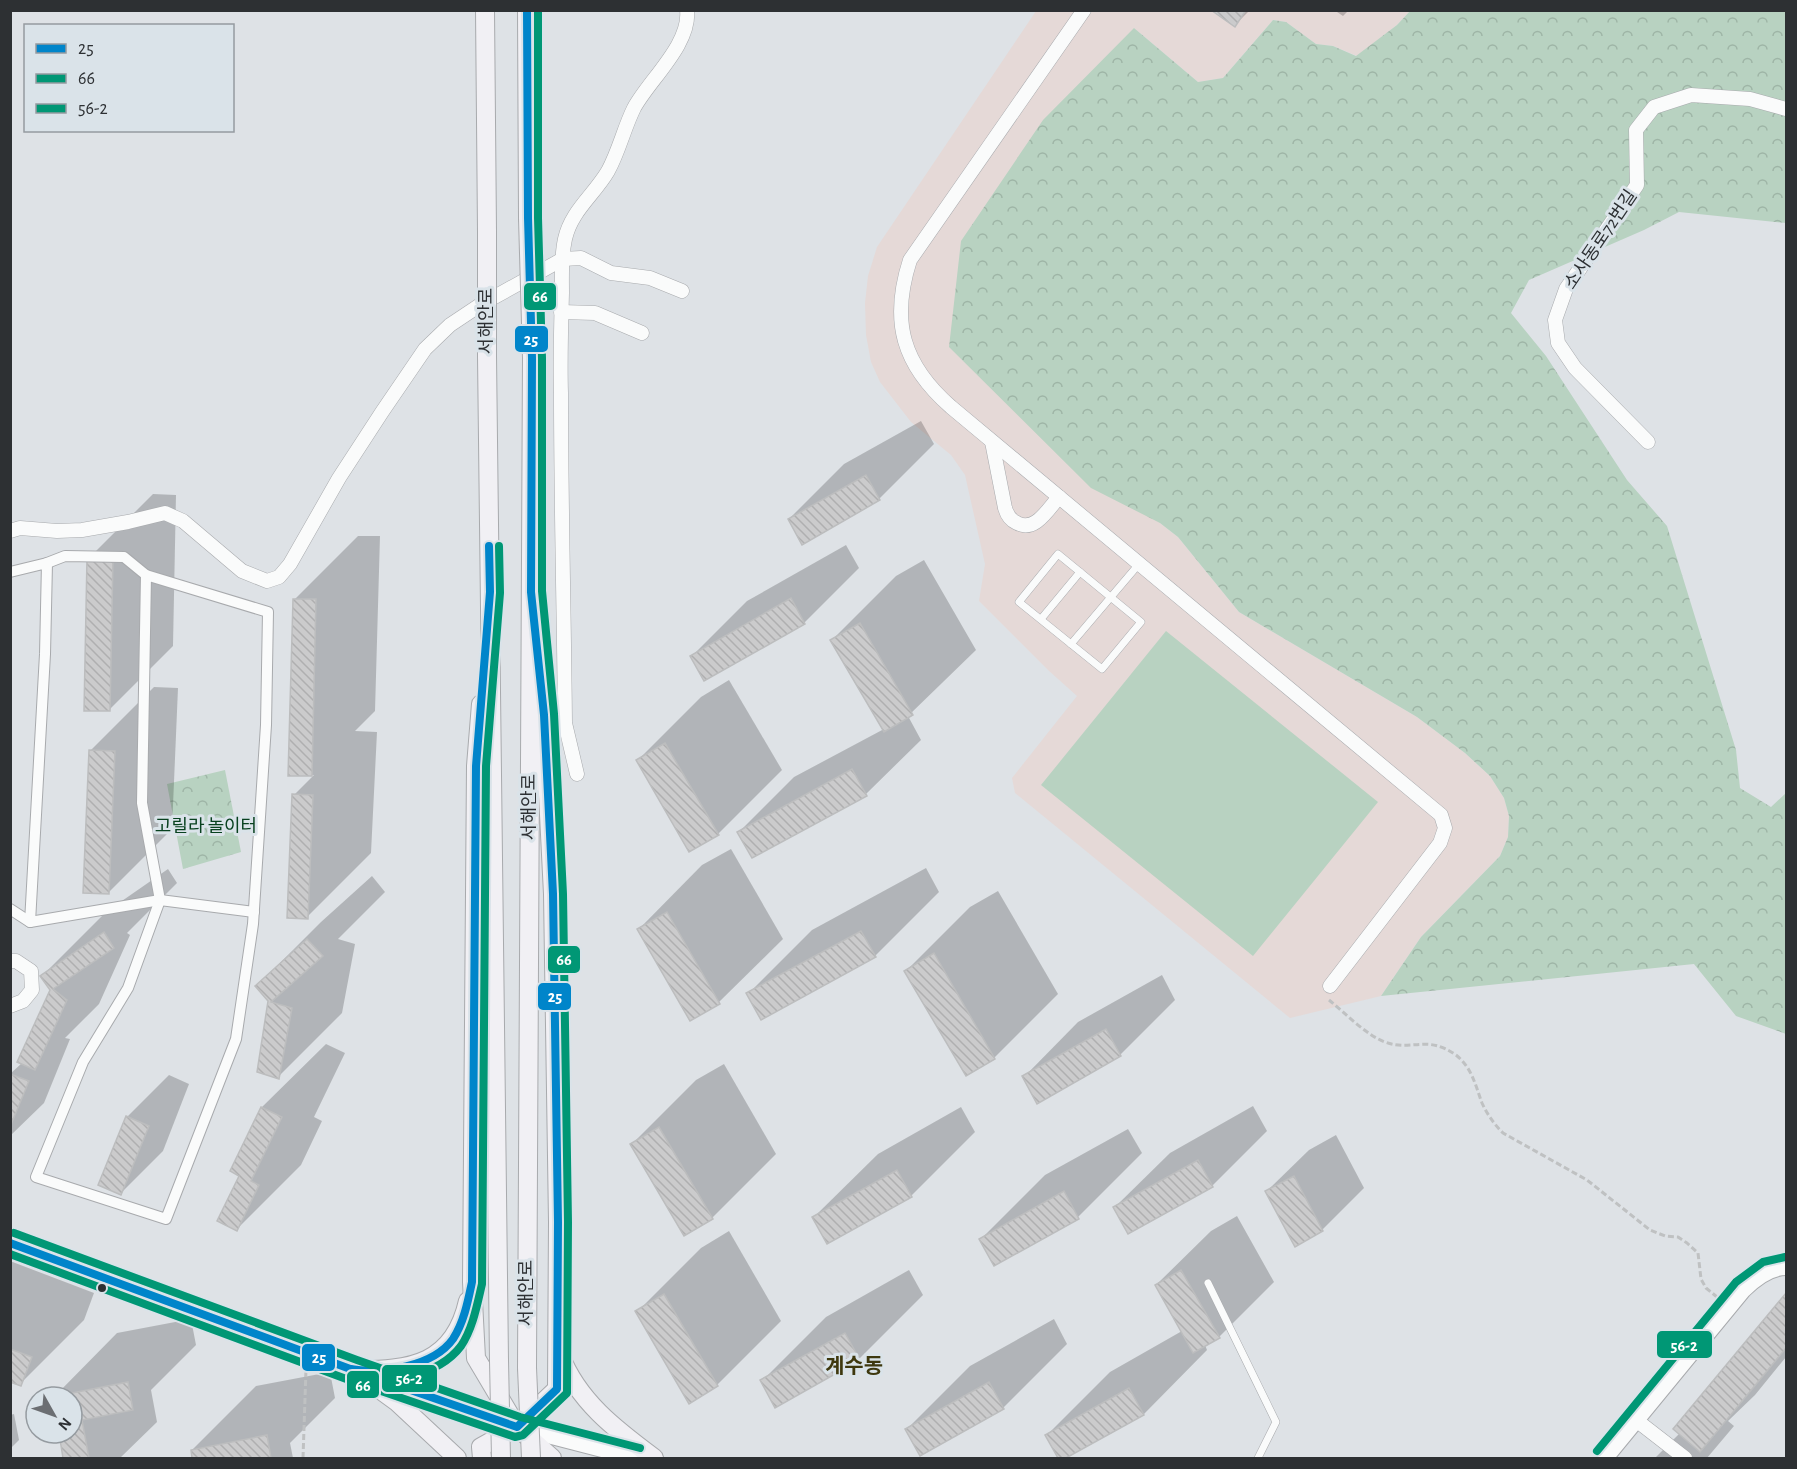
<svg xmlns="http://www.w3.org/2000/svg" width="1797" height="1469" font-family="'Alegreya Sans','Noto Sans KR',sans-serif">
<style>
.education{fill:#e5d9d7}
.forest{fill:url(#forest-crowns)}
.garden{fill:#b8d2c1}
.shadow{fill:#0003}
.building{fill:url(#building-back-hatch);stroke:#bcbdbe;stroke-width:1.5}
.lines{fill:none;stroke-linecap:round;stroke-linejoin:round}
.service-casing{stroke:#a8aaad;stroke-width:8}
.pedestrian-casing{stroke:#a8aaad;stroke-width:12}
.minor-casing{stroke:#a8aaad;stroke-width:15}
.tertiary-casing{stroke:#a8aaad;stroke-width:18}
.secondary-casing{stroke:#a8aaad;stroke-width:20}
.path{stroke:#bfc1c2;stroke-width:3;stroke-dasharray:6 3;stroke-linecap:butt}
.service{stroke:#fafbfb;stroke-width:7}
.pedestrian{stroke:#fafbfb;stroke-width:10}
.minor{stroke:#fafbfb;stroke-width:14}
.tertiary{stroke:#fafbfb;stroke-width:16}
.secondary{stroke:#f1f0f4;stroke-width:18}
.secondary-bridge-casing{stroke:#a8aaad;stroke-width:20;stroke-linecap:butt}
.secondary-bridge{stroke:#f1f0f4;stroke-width:18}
.bus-1-casing{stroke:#dae3e9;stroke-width:12}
.bus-2-casing{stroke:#dae3e9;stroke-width:12}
.bus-3-casing{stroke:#dae3e9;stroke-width:12}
.bus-1{stroke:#0085ca;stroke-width:8}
.bus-2{stroke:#009775;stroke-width:8}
.bus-3{stroke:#009775;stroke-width:8}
.bus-dot{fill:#2d3033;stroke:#dae3e9;stroke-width:2}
.labels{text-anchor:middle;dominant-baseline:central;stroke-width:6;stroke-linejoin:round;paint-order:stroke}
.street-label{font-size:18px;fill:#2d3033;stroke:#dae3e9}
.park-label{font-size:18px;fill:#08411f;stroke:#dae3e9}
.quarter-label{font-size:21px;font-weight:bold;fill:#3e380e;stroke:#dae3e9}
.line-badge{stroke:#dae3e9;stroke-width:2}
.badge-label{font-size:16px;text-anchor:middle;font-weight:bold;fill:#fff}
</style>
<defs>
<pattern id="forest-crowns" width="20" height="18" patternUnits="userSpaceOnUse" patternTransform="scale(1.5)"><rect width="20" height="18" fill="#b8d2c1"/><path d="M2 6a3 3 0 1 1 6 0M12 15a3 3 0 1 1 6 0" fill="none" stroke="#9eb5a6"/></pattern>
<pattern id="building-back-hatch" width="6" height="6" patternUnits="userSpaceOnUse" patternTransform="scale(1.5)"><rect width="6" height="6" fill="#cbcbcc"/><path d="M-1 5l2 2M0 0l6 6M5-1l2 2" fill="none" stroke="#afafb0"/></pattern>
</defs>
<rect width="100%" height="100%" fill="#dee2e6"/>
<polygon class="education" points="1036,11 1410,11 1397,25 1357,56 1333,46 1316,44 1286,22 1273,20 1223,78 1198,82 1134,28 1160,523 1178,537 1239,612 1417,717 1465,753 1490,776 1504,798 1509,816 1508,837 1500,856 1421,937 1381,996 1290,1018 1015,793 1012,778 1077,696 1048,670 979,601 985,564 965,475 951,455 911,422 880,382 871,362 866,335 865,303 868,276 877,247"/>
<g class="forest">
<polygon points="1410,11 1786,11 1786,223 1679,212 1644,230 1529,280 1511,313 1546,356 1627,480 1667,526 1736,750 1740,788 1771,807 1786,793 1786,1034 1736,1016 1694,964 1381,996 1421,937 1500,856 1508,837 1509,816 1504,798 1490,776 1465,753 1417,717 1239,612 1178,537 1160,523 1091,488 949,347 961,241 1043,120 1134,28 1198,82 1223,78 1273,20 1286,22 1316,44 1333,46 1356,56 1397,25"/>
<polygon points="225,770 241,852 183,869 167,784"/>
</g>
<polygon class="garden" points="1166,631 1378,802 1253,956 1041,785"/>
<g class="shadow">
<polygon points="1213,10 1250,10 1235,25"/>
<polygon points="1334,10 1349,10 1343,16"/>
<polygon points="921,421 934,444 879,499 789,519 844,464"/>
<polygon points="153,494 176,495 173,646 109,710 89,558"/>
<polygon points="358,536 380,536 375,711 355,731 377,732 371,853 307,917 294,795 314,775 289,774 294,600"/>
<polygon points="846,545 859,568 804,623 692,656 747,601"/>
<polygon points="924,560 976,650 908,716 921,740 866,794 739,832 794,777 884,729 832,640 896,576"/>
<polygon points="729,680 782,770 718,834 638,760 701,697"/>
<polygon points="154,687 178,688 172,829 108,893 90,751"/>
<polygon points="731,849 783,939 719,1002 691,1019 639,929 702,865"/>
<polygon points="926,868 939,892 875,956 748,994 812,930"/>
<polygon points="168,869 177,883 127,933 130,935 99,1004 65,1038 70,1039 44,1103 10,1136 10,1074 22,1063 51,990 42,976 106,912"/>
<polygon points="372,876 385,892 338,939 355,944 342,1013 278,1077 270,1001 257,986 321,922"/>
<polygon points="998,891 1058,994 994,1058 966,1074 906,971 970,907"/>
<polygon points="1162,975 1175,1000 1120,1055 1024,1077 1078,1022"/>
<polygon points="326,1044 345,1053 314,1117 322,1121 301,1165 237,1229 241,1175 232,1170 262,1107"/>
<polygon points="724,1064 776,1154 712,1218 632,1144 696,1080"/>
<polygon points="169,1075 189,1084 163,1151 121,1193 127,1117"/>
<polygon points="1253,1106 1267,1131 1212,1186 1115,1207 1170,1153"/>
<polygon points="961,1107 975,1132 911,1196 814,1217 878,1154"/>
<polygon points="1128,1129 1142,1153 1078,1217 981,1239 1045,1175"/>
<polygon points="1336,1135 1364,1188 1322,1230 1267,1191 1309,1150"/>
<polygon points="1237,1216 1274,1282 1219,1337 1205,1345 1207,1350 1144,1414 1063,1458 1059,1458 1046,1436 1110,1372 1182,1331 1156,1285 1211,1231"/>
<polygon points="729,1231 781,1321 717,1385 637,1312 701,1248"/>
<polygon points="10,1261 94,1293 84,1320 20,1384 10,1380"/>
<polygon points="909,1270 923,1295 859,1359 762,1381 826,1317"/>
<polygon points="1786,1295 1786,1357 1755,1395 1728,1421 1734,1426 1707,1458 1655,1458 1680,1433 1675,1429"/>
<polygon points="191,1319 196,1345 151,1390 157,1422 120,1458 65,1458 60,1433 72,1433 72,1397 54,1397 117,1333"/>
<polygon points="1054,1319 1067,1344 1003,1408 920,1454 907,1429 970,1366"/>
<polygon points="330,1372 335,1398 290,1443 293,1458 194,1458 192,1450 256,1386"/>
<polygon points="14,1414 19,1440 10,1449 10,1415"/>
</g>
<g class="building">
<polygon points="1211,10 1246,10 1235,27"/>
<polygon points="866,475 880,500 802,545 788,519"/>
<polygon points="87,558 113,558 110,711 84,711"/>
<polygon points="791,598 805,624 704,681 690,656"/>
<polygon points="293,599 316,599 312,776 288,776"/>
<polygon points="860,623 913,715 884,732 830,640"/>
<polygon points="665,743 719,835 689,852 636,760"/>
<polygon points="89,750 115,751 109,894 83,893"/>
<polygon points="852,769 867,796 752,858 737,832"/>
<polygon points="292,794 313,795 308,919 287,918"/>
<polygon points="667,912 720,1004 690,1021 637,929"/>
<polygon points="861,931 876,957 761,1020 746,993"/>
<polygon points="104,932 114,948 53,989 67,1000 35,1070 17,1062 50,990 40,976"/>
<polygon points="307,939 323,956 271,1002 292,1008 279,1079 257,1072 268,1001 255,986"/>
<polygon points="934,953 995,1059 966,1076 904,971"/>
<polygon points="1106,1029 1121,1056 1037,1104 1022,1076"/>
<polygon points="10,1074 29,1081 10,1127"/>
<polygon points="261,1107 282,1117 251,1181 259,1185 237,1231 217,1221 239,1176 230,1171"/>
<polygon points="126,1116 149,1126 121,1195 98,1185"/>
<polygon points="659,1127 713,1219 684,1236 630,1144"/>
<polygon points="1198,1160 1213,1187 1128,1234 1113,1207"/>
<polygon points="897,1170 912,1197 827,1244 812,1217"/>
<polygon points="1294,1176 1323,1231 1295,1247 1265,1191"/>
<polygon points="1064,1191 1079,1219 994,1266 979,1239"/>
<polygon points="1181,1270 1220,1338 1193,1353 1155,1285"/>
<polygon points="1786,1293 1786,1348 1700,1452 1673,1429"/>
<polygon points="664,1294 718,1386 689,1404 635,1311"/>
<polygon points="845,1333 860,1360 775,1408 760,1380"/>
<polygon points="10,1349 32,1357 21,1386 10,1382"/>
<polygon points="128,1382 133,1410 82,1420 89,1458 63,1458 59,1433 72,1433 72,1397 52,1397"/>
<polygon points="989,1382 1004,1409 920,1456 905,1429"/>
<polygon points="1129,1388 1144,1415 1066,1458 1058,1458 1045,1435"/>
<polygon points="267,1435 271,1458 192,1458 191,1450"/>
</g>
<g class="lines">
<g class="service-casing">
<g id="service">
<polygon points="1058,554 1141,622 1102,669 1019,602"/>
<polyline points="1041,619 1080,572"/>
<polyline points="1071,644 1139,564"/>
<polyline points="1208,1283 1276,1422 1258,1458"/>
</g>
</g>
<g class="pedestrian-casing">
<g id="pedestrian">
<polyline points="47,563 65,556 124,557 146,575"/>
<polyline points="10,572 47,563 45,654 30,922"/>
<polygon points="146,575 268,612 266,725 253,924 236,1039 166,1219 36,1177 83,1062 128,988 160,900 142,803"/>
<polyline points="10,909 30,922 160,900 254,912"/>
</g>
</g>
<g class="minor-casing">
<g id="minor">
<path d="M1084,10L910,260C890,322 903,365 951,407L1441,815L1445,828L1440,843L1330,986"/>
<polyline points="561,312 595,313 642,333"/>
<path d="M992,442L1005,508C1007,515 1010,520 1017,523C1035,533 1048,509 1059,497"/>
<polyline points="1648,442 1575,368 1558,343 1555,320 1566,289 1637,185 1636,130 1654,107 1691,95 1750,99 1786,109"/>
<polyline points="10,531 20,528 57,531 82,530 128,522 165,513 183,521 242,571 267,581 279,577 290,564 339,478 382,412 425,349 450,325 480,305 563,259 581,258 611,273 650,278 682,291"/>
<path d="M577,774L565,723C564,613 561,503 561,393C560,360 561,327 562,293C562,275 561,257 565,239C571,211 594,195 608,171C619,151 624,128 634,108C649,80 691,44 687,10"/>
<polyline points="10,961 16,961 31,971 32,990 23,1001 10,1006"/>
<polyline points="1636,1420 1685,1458"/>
</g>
</g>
<g class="tertiary-casing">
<g id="tertiary">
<polyline points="10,1243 353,1370 517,1427 637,1458"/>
<path d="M1605,1458L1743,1290C1755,1278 1769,1267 1786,1267"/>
</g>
</g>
<g class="secondary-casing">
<g id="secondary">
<polyline points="485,10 487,232"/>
<polyline points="527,10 528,218"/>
<polyline points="487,356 499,1361"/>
<polyline points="540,680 544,715 553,894 558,1222 557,1389 517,1427 552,1458"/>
<polyline points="481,704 476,766 472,1282 476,1358 517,1427 481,1447 482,1458"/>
<path d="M560,1355C578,1401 615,1429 654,1458"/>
<polyline points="527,1368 532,358"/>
<path d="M353,1370C411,1371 454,1364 468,1301"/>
<polyline points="353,1370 397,1402 457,1458"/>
</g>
</g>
<g class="path">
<path d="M1329,1000C1345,1013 1366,1035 1385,1042C1412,1052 1426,1034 1456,1055C1472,1068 1475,1084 1482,1103C1487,1114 1494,1124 1503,1133L1587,1180L1650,1230L1665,1236L1678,1237L1687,1243L1698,1253L1701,1279L1706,1288L1717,1297"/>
<polyline points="303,1458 306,1369"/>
</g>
<use href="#service" class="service"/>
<use href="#pedestrian" class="pedestrian"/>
<use href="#minor" class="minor"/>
<use href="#tertiary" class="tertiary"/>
<use href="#secondary" class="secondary"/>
<g class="secondary-bridge-casing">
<g id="secondary-bridge">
<polyline points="528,218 532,358"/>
<polyline points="487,232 487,356"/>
<polyline points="499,1361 501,1458"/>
<polyline points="527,1368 531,1458"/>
</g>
</g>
<use href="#secondary-bridge" class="secondary-bridge"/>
<g class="bus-1-casing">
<g id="bus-1">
<polyline points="10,1243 353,1370 517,1427 557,1389 558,1222 553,894 544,715 531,592 532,358 528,218 527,10"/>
<path d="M350,1369C382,1374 433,1367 453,1339C464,1322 468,1301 472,1282L476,766L490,592L489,546"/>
</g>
</g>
<g class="bus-2-casing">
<g id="bus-2">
<polyline points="10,1254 349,1380 515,1437 523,1435 567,1393 568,1222 563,894 554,714 542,591 542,358 538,218 538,10"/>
<path d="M348,1379C384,1385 438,1377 461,1346C473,1328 477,1305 482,1284L486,766L500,593L499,546"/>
</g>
</g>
<g class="bus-3-casing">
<g id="bus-3">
<polyline points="14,1233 357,1360 520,1417 640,1448"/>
<polyline points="1597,1451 1736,1282 1763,1262 1785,1257"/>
</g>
</g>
<use href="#bus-1" class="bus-1"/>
<use href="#bus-2" class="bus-2"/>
<use href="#bus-3" class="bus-3"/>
</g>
<circle class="bus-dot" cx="102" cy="1288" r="5"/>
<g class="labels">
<g class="street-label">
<text transform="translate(1601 240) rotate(-56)">소사동로72번길</text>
<text transform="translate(487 321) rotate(-90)">서해안로</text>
<text transform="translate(530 807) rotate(-90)">서해안로</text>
<text transform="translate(527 1293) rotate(-90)">서해안로</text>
</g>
<g class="park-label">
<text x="206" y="827">고릴라 놀이터</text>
</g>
<g class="quarter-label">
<text x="854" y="1366">계수동</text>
</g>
</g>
<g class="line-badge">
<rect x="523" y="282" width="34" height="29" rx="6" fill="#009775"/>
<rect x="514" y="325" width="35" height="28" rx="6" fill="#0085ca"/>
<rect x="547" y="945" width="34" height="29" rx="6" fill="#009775"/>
<rect x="537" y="982" width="35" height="29" rx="6" fill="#0085ca"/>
<rect x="1656" y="1330" width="57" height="29" rx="6" fill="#009775"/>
<rect x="301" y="1343" width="35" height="29" rx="6" fill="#0085ca"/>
<rect x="381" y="1364" width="57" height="29" rx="6" fill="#009775"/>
<rect x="346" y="1370" width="34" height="29" rx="6" fill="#009775"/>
</g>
<g class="badge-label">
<text x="540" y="302">66</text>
<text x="531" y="345">25</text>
<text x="564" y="965">66</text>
<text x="555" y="1002">25</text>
<text x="1684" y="1351">56-2</text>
<text x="319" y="1363">25</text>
<text x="409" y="1384">56-2</text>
<text x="363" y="1391">66</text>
</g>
<rect width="1797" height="1469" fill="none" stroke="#2d3033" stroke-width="24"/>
<rect x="24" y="24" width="210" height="108" fill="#dae3e9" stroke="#959ba0" stroke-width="1.5"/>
<rect x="36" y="44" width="30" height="9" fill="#0085ca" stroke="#959ba0" stroke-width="1.5"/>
<text x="78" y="54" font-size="18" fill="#2d3033">25</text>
<rect x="36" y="74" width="30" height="9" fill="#009775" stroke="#959ba0" stroke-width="1.5"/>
<text x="78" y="84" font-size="18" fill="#2d3033">66</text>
<rect x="36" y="104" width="30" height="9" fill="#009775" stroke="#959ba0" stroke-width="1.5"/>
<text x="78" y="114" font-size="18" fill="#2d3033">56-2</text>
<g transform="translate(54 1415) rotate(130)"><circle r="28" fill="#dae3e9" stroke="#959ba0" stroke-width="1.5"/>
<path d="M0-4.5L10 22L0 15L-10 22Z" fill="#6b6e72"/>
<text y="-9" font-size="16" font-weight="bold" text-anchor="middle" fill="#2d3033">N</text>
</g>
</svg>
